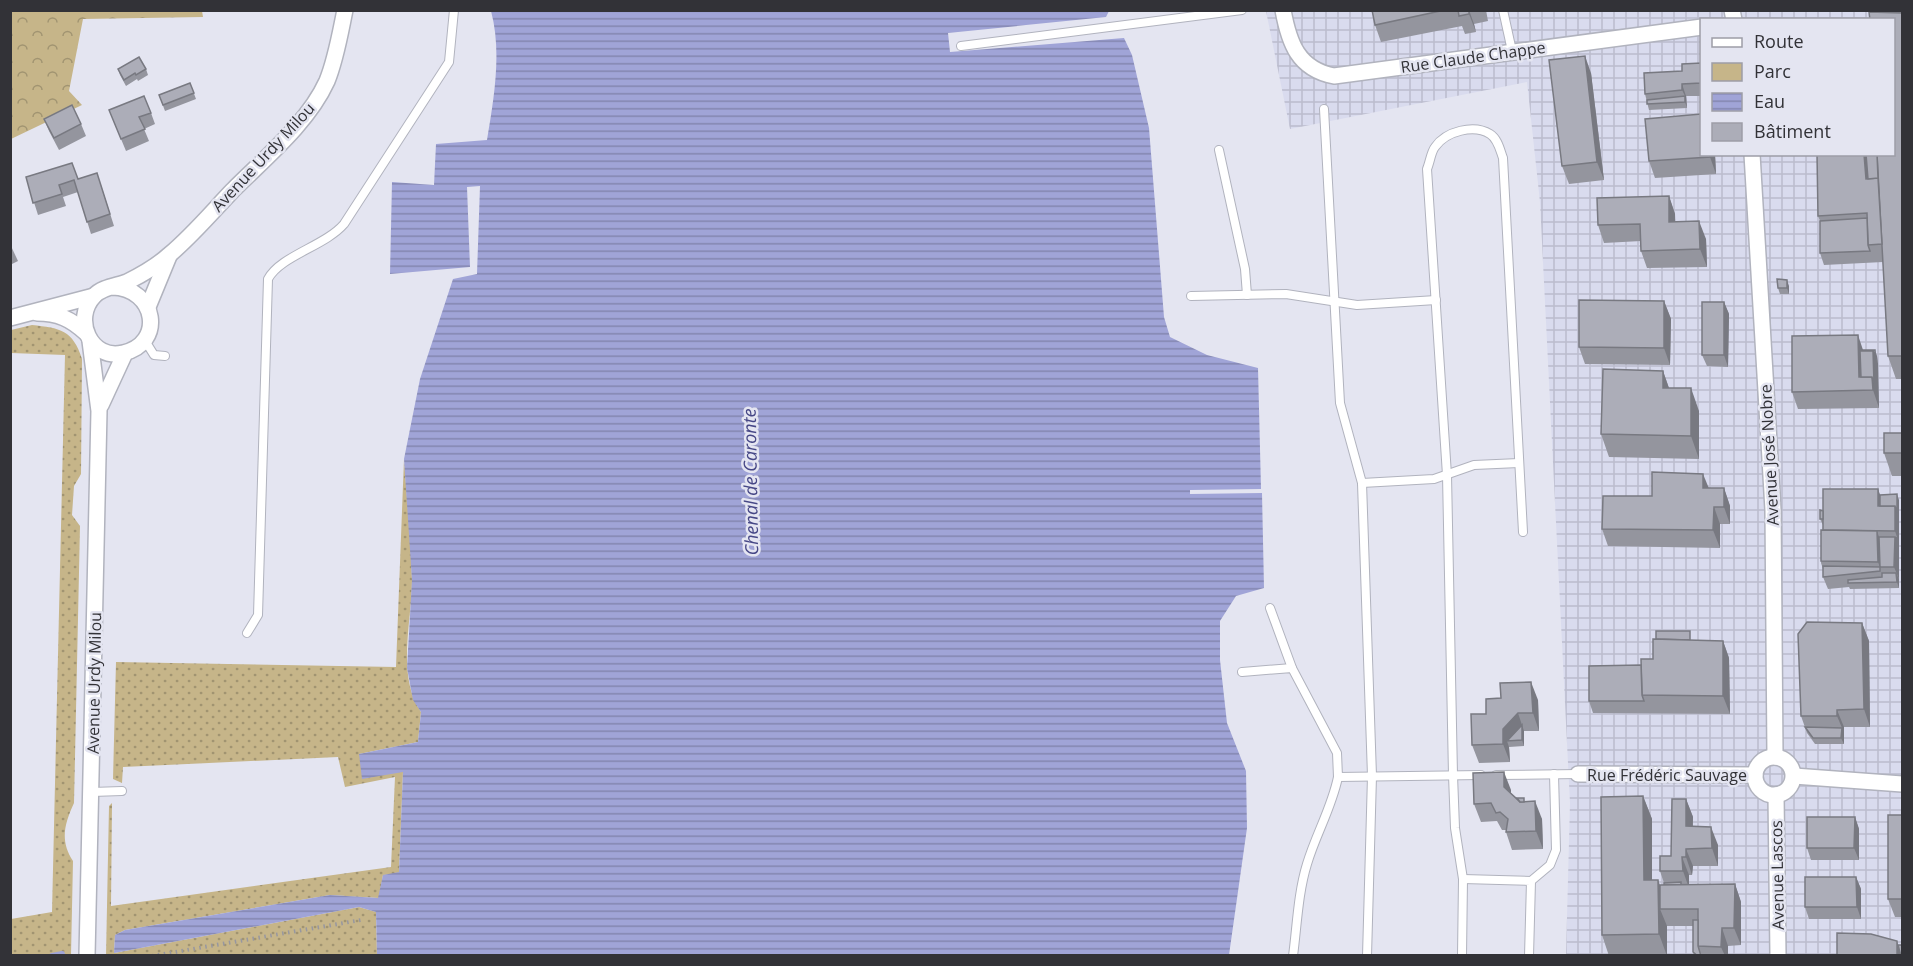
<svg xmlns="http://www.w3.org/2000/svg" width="1913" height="966" font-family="'Open Sans',sans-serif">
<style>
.industrial{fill:url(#industrial-grid);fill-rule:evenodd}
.green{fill:url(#green-dots)}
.forest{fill:url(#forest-crowns)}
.water{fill:url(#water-rules)}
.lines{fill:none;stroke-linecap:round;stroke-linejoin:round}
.stream{stroke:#a0a4d7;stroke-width:6}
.service-casing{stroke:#b1b3be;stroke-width:10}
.minor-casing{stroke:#b1b3be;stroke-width:18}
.path{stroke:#9797a0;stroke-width:4;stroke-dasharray:1.5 4.5;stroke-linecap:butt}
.service{stroke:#fff;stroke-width:8}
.minor{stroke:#fff;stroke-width:15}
.wall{fill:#94959e}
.shaded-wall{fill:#787981}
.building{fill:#acadb8;stroke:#787981;stroke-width:1.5}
.labels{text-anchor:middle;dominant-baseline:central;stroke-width:5;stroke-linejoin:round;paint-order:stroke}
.street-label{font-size:16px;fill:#323237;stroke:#e4e5f1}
.water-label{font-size:18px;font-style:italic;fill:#464786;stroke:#e4e5f1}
</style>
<defs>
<pattern id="industrial-grid" width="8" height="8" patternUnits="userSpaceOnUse" patternTransform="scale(1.5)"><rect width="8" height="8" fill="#d9dbee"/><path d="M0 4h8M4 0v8" fill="none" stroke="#bbbccd"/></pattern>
<pattern id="green-dots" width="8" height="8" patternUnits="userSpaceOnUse" patternTransform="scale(1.5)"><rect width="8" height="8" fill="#c6b589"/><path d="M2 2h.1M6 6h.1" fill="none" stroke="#a19471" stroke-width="1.8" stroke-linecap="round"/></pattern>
<pattern id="forest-crowns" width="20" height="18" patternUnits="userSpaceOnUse" patternTransform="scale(1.5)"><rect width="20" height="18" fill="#c6b589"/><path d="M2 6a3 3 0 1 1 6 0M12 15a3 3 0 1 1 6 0" fill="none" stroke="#a19471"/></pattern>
<pattern id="water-rules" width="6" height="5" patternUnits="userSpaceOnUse" patternTransform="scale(1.5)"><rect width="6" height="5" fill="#a0a4d7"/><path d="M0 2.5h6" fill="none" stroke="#8386af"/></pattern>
</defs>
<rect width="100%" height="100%" fill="#e4e5f1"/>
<path class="industrial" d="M1266,11H1902V955H1566L1570,803L1540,202L1527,82L1290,129ZM1702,20H1894V154H1702Z"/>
<g class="green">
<path d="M32,325C60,328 73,330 82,359L81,474L74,486L72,515L80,526L74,803C64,825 60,841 73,861L71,955H11V919L52,912L65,355L11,353V330Z"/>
<path d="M404,459C407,499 411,540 412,580C412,622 396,675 421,712L418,742L359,754L403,772L399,873L383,875L379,898L330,895L125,930L115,935L114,953L359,907L376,912L377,955L106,956L109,806L112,803L111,906L391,867L395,777L345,787L338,757L123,767L122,783L113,779L116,662L396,667Z"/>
</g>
<polygon class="forest" points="11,11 202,11 203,17 83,19 69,91 82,105 11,139"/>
<path class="water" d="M491,11H1109L1106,17L948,33L950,52L1124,38L1132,55L1149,128L1164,317L1170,337L1207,355L1258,368L1261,489L1190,490V494L1262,493L1264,588L1236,596L1220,621V660L1227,723L1246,771L1247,828L1229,955H377L376,912L359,907L114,953L115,935L125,930L330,895L378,898L383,875L399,872L403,772L362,779L359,754L418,742L421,712L413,700L407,668L412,580L404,459L420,379L453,279L477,274L480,186L467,187L470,267L390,274L392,182L434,185L436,144L487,140C494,98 502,52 491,11Z"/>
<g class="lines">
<polyline class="stream" points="52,956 62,954"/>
<g class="service-casing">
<g id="service">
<polyline points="1503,10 1512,51"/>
<polyline points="961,46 1242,10"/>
<polyline points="1324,109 1340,403 1362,483 1372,776 1367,956"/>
<polyline points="1219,150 1245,269 1247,295"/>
<polyline points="1191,296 1286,294 1357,305 1436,300"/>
<polyline points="144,339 154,355 165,356"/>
<polyline points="1362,483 1434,479 1474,465 1519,463"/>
<polyline points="1270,608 1292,668"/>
<path d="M247,633L258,615L268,279C280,256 325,246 344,224L449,62L454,10"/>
<polyline points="1242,672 1292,668 1337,753 1338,777 1481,775"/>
<polyline points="1496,775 1578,774"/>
<polyline points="92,792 122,791"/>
<polyline points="1463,879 1531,881 1529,956"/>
<polyline points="1531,881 1550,865 1556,850 1554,774"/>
<path d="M1293,956C1297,926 1298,893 1307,864C1316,834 1332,807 1338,777"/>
<path d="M1462,956L1463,879L1455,828L1453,775L1447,475L1427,169C1430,162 1431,152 1435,147C1446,131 1474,124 1490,134C1498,139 1500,150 1503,158L1523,532"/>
</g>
</g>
<g class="minor-casing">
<g id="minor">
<path d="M1283,10C1289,43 1298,69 1334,76L1702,27"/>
<polyline points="1732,10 1734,20"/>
<polyline points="1752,154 1773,510 1775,757"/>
<path d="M112,287C157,288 165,344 123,353C91,361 72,319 94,296C102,287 116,286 127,282C141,275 157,266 169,255C192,236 212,212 233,190C265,158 308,123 327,81C336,59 340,34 345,10"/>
<polyline points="148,307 169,256"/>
<path d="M37,313C58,313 71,319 86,333"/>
<polyline points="10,318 94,296"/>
<polyline points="101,405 125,353"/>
<circle cx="1774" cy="776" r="19"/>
<polyline points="1578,774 1755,775"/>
<polyline points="1794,776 1902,784"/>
<polyline points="1776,795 1778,956"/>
<polyline points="87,956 99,411 90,341"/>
</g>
</g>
<polyline class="path" points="152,956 361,920"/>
<use href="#service" class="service"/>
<use href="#minor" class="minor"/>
</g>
<g class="wall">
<polygon points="1372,10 1486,10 1488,21 1474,24 1476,32 1465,34 1462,26 1381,42 1375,25"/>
<polygon points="1902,10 1902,379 1896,379 1888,356 1883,262 1824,265 1820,253 1820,221 1818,216 1893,154"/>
<polygon points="1701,63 1701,96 1686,96 1687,108 1649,110 1645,94 1682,71"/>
<polygon points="118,69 146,69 148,75 138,81 137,79 126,86 120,75"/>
<polygon points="1591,73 1604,180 1569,184 1562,166"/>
<polygon points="190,83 196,99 165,111 159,95"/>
<polygon points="109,110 151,113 155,124 144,129 149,141 126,151"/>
<polygon points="44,119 81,124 86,136 59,150 49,131"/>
<polygon points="1715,154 1716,174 1655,178 1649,161"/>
<polygon points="26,177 78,179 101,185 114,226 91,234 78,192 63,197 66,206 38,215"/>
<polygon points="1669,196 1675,214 1675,222 1706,239 1707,267 1647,268 1641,251 1641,241 1604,243 1598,225"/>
<polygon points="10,244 18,261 10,265"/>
<polygon points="1789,286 1789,294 1780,294 1778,288"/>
<polygon points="1664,301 1671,319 1670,365 1585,364 1579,347"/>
<polygon points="1724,302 1729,314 1728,367 1707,366 1702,355"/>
<polygon points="1863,350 1877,356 1879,408 1798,409 1792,392"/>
<polygon points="1663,371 1669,388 1699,411 1699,459 1609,457 1601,434"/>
<polygon points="1902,417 1902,476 1892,476 1884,453 1902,433"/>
<polygon points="1708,488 1724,488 1730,506 1730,524 1720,524 1720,548 1608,546 1602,529 1652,496"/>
<polygon points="1878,489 1880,495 1899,500 1899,588 1850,589 1849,587 1828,589 1823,577 1823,569 1821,563 1823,525 1820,519 1823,511"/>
<polygon points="1862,623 1869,641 1870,727 1844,727 1844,744 1815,744 1807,733 1801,716"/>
<polygon points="1694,640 1723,641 1729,658 1730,714 1593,713 1589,701 1641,665"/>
<polygon points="1538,700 1539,731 1524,731 1524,746 1509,747 1510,762 1479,763 1472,745 1486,714"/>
<polygon points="1511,790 1511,793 1517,798 1525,802 1542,819 1543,849 1512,850 1506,832 1506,830 1502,830 1497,821 1481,822 1474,804"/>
<polygon points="1643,796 1652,819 1652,880 1658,880 1660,886 1664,885 1664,883 1660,871 1671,856 1686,799 1693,817 1693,827 1718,845 1718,866 1693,866 1692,875 1689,875 1689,885 1735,884 1741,902 1741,945 1728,946 1728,956 1694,956 1693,952 1693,926 1667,926 1667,956 1609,956 1602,935"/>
<polygon points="1902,815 1902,917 1895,917 1888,899"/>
<polygon points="1855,817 1859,829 1859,860 1811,860 1807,848"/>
<polygon points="1856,877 1861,889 1861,919 1809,919 1805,907"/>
</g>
<g class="shaded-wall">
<polygon points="1469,10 1474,24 1476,32 1469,14"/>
<polygon points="1585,56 1591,73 1604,180 1597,162"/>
<polygon points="1682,84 1686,96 1687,108 1685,102 1685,96 1682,90"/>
<polygon points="1710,154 1715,154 1716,174 1710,157"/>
<polygon points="1864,154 1868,154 1872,184 1866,179"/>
<polygon points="1669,196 1675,214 1676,240 1669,222"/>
<polygon points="1699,221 1706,239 1707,267 1700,249"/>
<polygon points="1787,280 1789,286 1789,294 1787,288"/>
<polygon points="1664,301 1671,319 1670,365 1664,348"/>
<polygon points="1724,302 1729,314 1728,367 1724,355"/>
<polygon points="1858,335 1864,353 1865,383 1859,377"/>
<polygon points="1875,350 1877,356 1878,363 1875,357"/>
<polygon points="1873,351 1878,363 1879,408 1873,390"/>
<polygon points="1663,371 1671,394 1663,388"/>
<polygon points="1691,388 1699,411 1699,459 1691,436"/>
<polygon points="1703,474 1710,491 1703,488"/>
<polygon points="1724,488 1730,506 1730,524 1724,507"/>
<polygon points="1878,489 1882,501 1882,512 1878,506"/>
<polygon points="1897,494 1899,500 1899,579 1894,567 1895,537 1897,537 1895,531 1895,506"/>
<polygon points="1714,507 1720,524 1720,548 1713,530"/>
<polygon points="1877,531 1883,549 1880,567 1878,562"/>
<polygon points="1896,573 1899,579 1899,588 1897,582"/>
<polygon points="1862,623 1869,641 1870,727 1864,709"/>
<polygon points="1723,641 1729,658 1730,714 1723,696"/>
<polygon points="1531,682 1538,700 1539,731 1533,713"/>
<polygon points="10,704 12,708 12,740 10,736"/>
<polygon points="1837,710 1844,727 1844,744 1841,738 1842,728 1837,716"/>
<polygon points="1518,713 1524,731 1524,746 1522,740 1507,741 1509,747 1510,762 1503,744 1503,729"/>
<polygon points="1504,772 1511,790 1511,801 1504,787"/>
<polygon points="1643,796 1652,819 1652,903 1644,880"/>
<polygon points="1686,799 1693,817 1692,844 1686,826"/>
<polygon points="1535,801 1542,819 1543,849 1536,831"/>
<polygon points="1855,817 1859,829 1859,860 1854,848"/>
<polygon points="1711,827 1718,845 1718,866 1712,848"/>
<polygon points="1686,849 1693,866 1692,875 1686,857"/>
<polygon points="1682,857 1689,875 1689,888 1683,871"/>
<polygon points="1856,877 1861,889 1861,919 1857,907"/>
<polygon points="1658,880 1666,903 1660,909 1667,926 1667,956 1659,934"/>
<polygon points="1735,884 1741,902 1741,945 1734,928"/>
<polygon points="1722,928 1728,946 1728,956 1725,956 1721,947"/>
<polygon points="1897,941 1902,956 1897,956"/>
</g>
<g class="building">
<polygon points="1372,10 1445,10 1375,25"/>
<polygon points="1458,10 1469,10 1469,14 1459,16"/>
<polygon points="1871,10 1902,10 1902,13 1871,12"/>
<polygon points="1869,12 1902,13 1902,356 1888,356 1877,154 1893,154 1893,20 1870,20"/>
<polygon points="1585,56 1597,162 1562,166 1549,60"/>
<polygon points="139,57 146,69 136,75 135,73 124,80 118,69"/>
<polygon points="1701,63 1701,83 1682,84 1682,90 1645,94 1644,73 1682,71 1682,64"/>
<polygon points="190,83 194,93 163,105 159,95"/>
<polygon points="144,96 151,113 139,117 145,129 121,139 109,110"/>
<polygon points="1685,96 1685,102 1647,104 1647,100"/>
<polygon points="72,105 81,124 54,138 44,119"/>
<polygon points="1701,114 1701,154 1710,154 1710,157 1649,161 1645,119"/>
<polygon points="1817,154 1864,154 1866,179 1878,178 1882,244 1868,245 1867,213 1818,216"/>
<polygon points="1866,154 1877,154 1878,178 1868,179"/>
<polygon points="72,163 78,179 97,173 110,214 87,222 74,180 59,185 62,194 33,203 26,177"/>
<polygon points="1669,196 1669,222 1699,221 1700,249 1641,251 1640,224 1598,225 1597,198"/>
<polygon points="1867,218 1868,245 1870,251 1820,253 1820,221"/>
<polygon points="1777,279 1787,280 1787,288 1778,288"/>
<polygon points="1579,300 1664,301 1664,348 1579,347"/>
<rect x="1702" y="302" width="22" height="53"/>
<polygon points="1858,335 1859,377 1872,377 1873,390 1792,392 1792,336"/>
<polygon points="1862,350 1875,350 1875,357 1873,351 1862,351"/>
<polygon points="1860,351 1873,351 1874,383 1872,377 1861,377"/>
<polygon points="1603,369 1663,371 1663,388 1691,388 1691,436 1601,434"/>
<polygon points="1902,417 1902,453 1884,453 1884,433 1902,433"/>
<polygon points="1652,472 1703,474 1703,488 1724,488 1724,507 1714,507 1713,530 1602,529 1603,496 1652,496"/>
<polygon points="1823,489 1878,489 1878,506 1895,506 1895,531 1823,530"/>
<polygon points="1897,494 1897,512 1895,506 1880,506 1880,495"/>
<polygon points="1820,510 1823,511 1823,519 1820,519"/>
<polygon points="1821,530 1877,531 1878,562 1821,561"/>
<polygon points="1879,537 1895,537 1894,567 1880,567"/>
<polygon points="1823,566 1880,567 1880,571 1823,577"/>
<polygon points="1882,573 1896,573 1897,582 1848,583 1848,580 1882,577"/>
<polygon points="1807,622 1862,623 1864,709 1837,710 1837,716 1801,716 1798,634"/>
<polygon points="1656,631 1690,631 1690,640 1656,639"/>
<polygon points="1653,639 1723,641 1723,696 1642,695 1641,659 1653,659"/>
<polygon points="1641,665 1642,695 1644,701 1589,701 1589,666"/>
<polygon points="1531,682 1533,713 1518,713 1503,729 1503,744 1472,745 1471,714 1486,714 1486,699 1501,698 1500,683"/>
<polygon points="1522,725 1522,740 1507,741"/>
<polygon points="1805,727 1842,728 1841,738 1813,738"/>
<polygon points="1504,772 1504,787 1520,802 1535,801 1536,831 1506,832 1508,819 1500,812 1496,813 1491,803 1474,804 1473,773"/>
<polygon points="1643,796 1644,880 1658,880 1659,934 1602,935 1601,797"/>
<polygon points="1517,798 1524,798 1524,802 1520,802"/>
<polygon points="1672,799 1686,799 1686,826 1711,827 1712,848 1686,849 1686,857 1682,857 1683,871 1660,871 1660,856 1671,856"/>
<rect x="1888" y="815" width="14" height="84"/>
<polygon points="1807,817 1855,817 1854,848 1807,848"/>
<polygon points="1805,877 1856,877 1857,907 1805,907"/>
<polygon points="1681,882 1681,885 1664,885 1664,883"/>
<polygon points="1735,884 1734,928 1722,928 1721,947 1698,946 1698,909 1660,909 1660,885"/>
<polygon points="1693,920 1698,920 1698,946 1701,956 1698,956 1693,952"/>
<polygon points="1837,933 1871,934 1897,941 1897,956 1837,956"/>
<polygon points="1898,945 1902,945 1902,956 1901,956"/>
</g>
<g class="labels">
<g class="street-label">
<text transform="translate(1473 57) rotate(-8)">Rue Claude Chappe</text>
<text transform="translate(263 157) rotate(-47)">Avenue Urdy Milou</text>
<text transform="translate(1769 455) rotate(-93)">Avenue José Nobre</text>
<text transform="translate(94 683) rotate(-89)">Avenue Urdy Milou</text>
<text x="1667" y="775">Rue Frédéric Sauvage</text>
<text transform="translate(1777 875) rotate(-91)">Avenue Lascos</text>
</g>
<g class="water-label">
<text transform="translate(750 482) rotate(-91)">Chenal de Caronte</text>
</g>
</g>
<rect width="1913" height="966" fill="none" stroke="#323237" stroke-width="24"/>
<rect x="1700" y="18" width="195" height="138" fill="#e4e5f1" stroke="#9d9da7" stroke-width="1.5"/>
<rect x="1712" y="38" width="30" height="9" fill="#ffffff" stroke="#9d9da7" stroke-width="1.5"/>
<text x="1754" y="48" font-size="18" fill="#323237">Route</text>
<rect x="1712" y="63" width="30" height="18" fill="#c6b589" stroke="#9d9da7" stroke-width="1.5"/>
<text x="1754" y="78" font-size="18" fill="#323237">Parc</text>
<rect x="1712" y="93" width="30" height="18" fill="url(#water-rules)" stroke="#9d9da7" stroke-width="1.5"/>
<text x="1754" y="108" font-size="18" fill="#323237">Eau</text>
<rect x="1712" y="123" width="30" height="18" fill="#acadb8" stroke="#9d9da7" stroke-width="1.5"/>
<text x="1754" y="138" font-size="18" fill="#323237">Bâtiment</text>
</svg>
